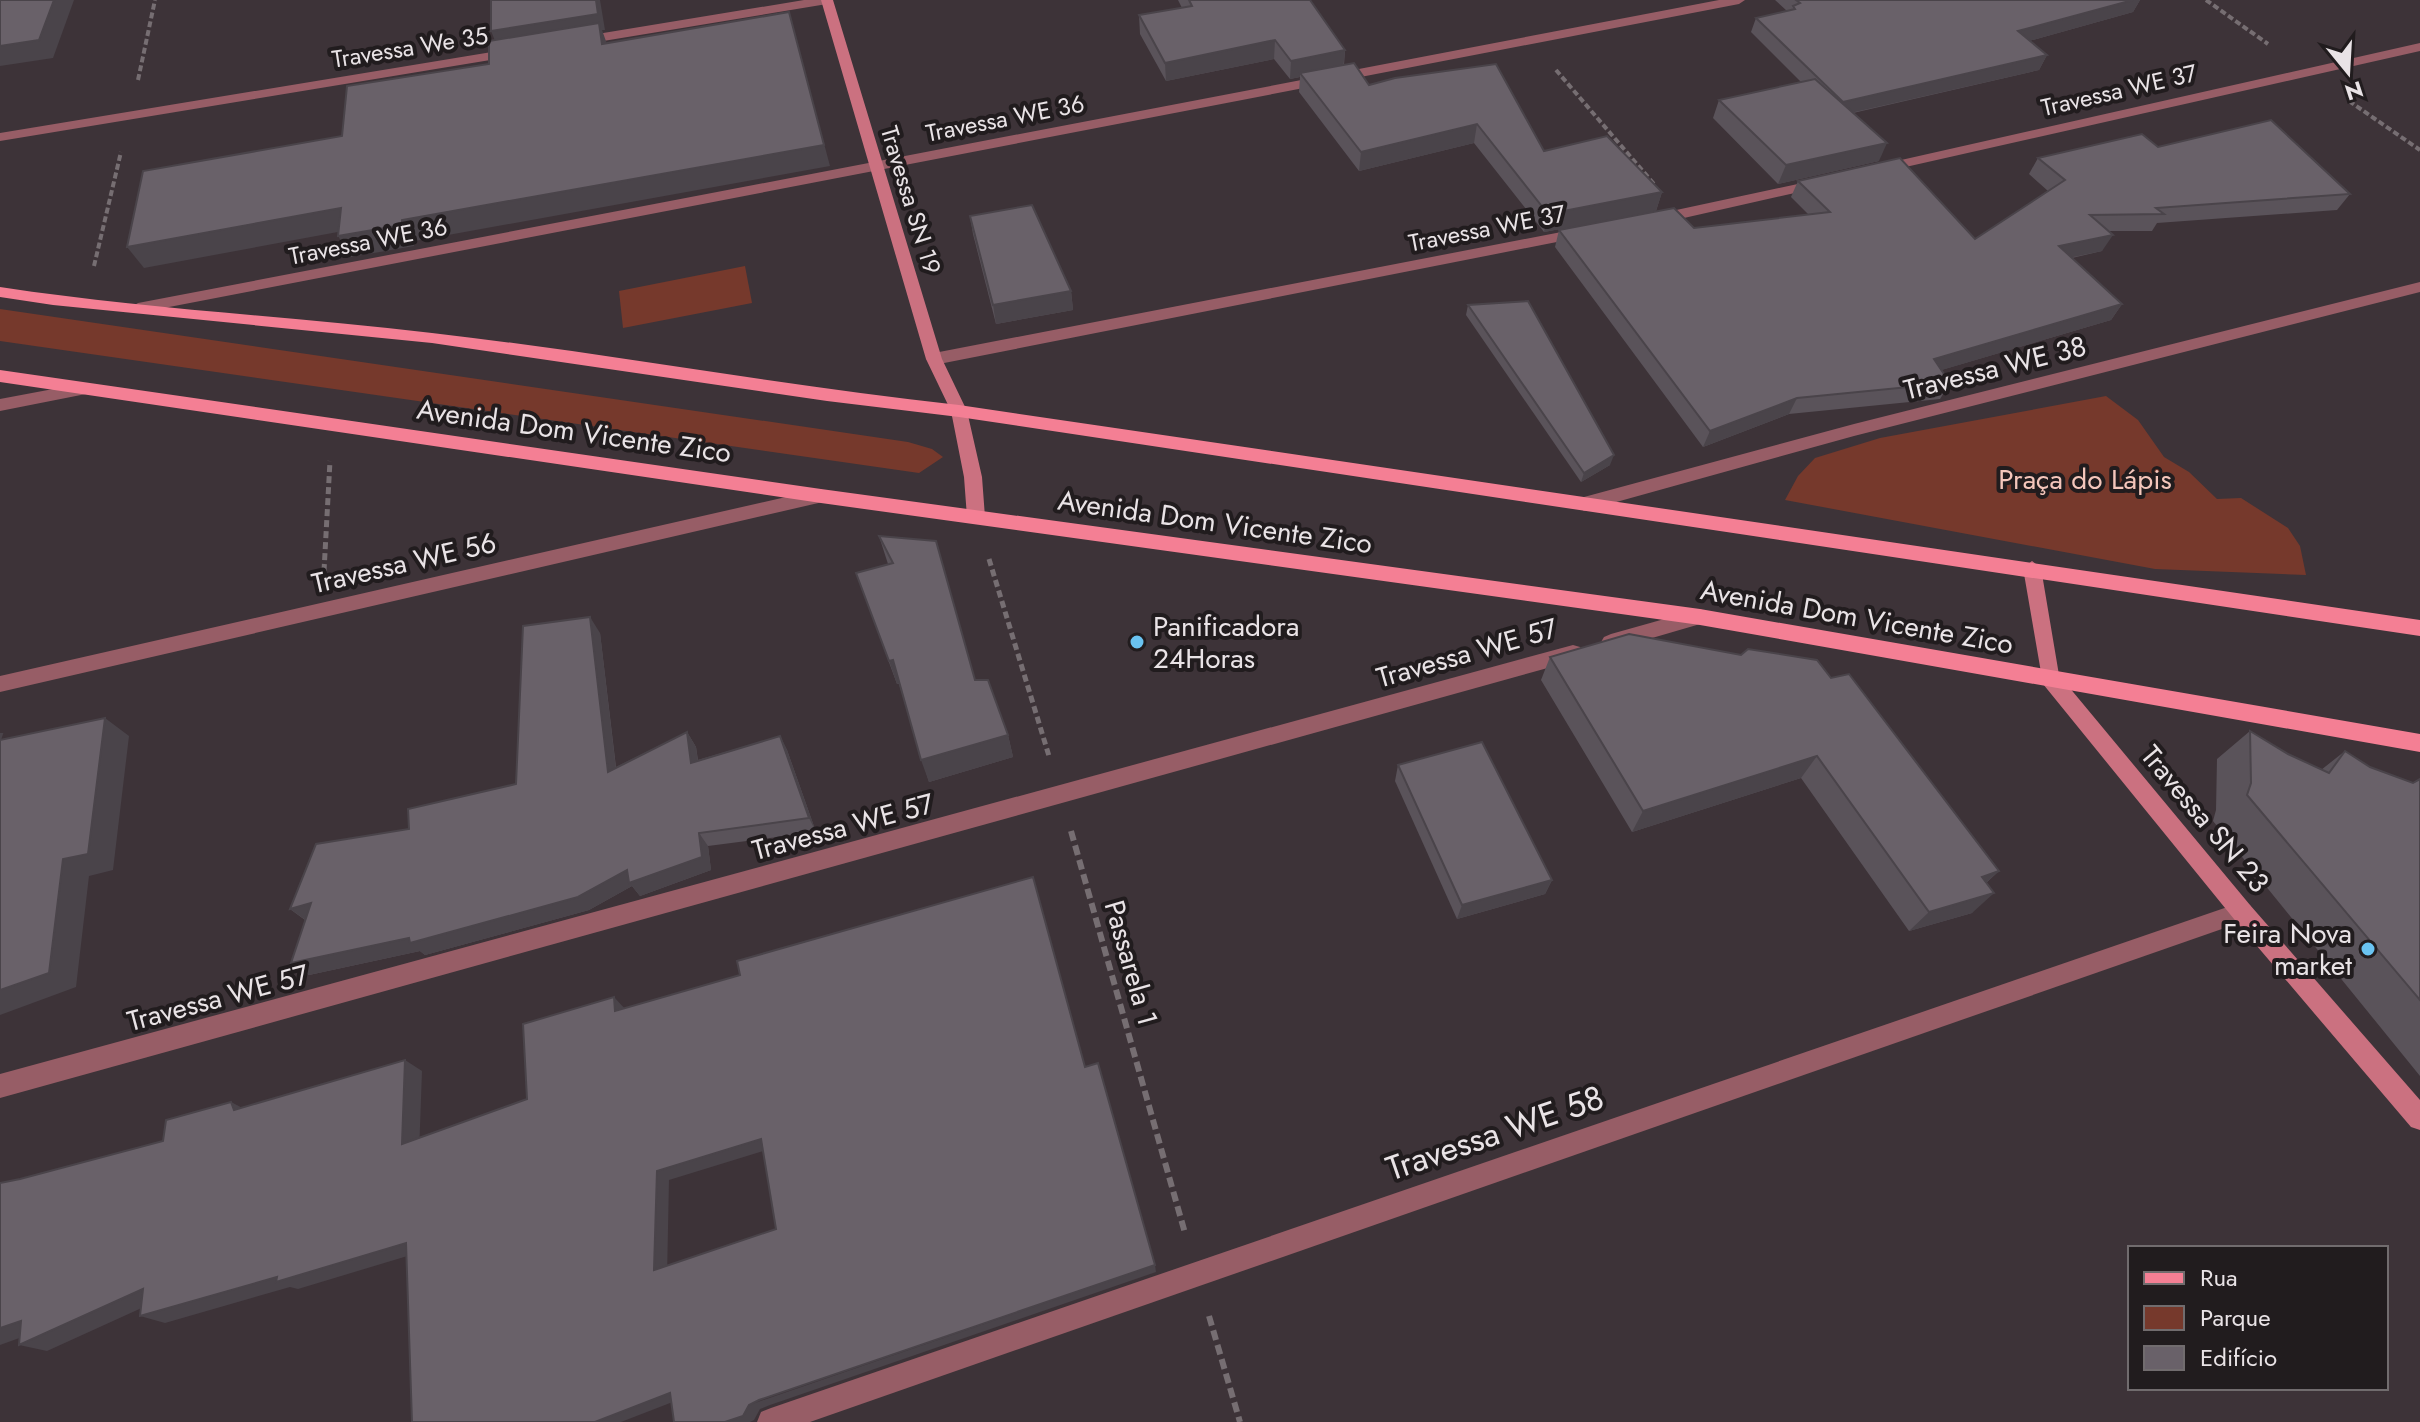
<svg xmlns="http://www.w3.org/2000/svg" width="2420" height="1422" font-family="Jost,sans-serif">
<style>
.green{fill:#76392c}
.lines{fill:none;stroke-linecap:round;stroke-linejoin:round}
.path-far2{stroke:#766e72;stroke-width:4;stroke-dasharray:6 3;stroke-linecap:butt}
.path-far1{stroke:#766e72;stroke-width:5;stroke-dasharray:7 4;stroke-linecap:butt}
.path{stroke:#766e72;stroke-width:6;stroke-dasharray:10 5;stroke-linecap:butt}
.minor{fill:#975d66;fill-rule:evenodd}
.secondary{fill:#cb7180;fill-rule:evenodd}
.primary{fill:#f47f94;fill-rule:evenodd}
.wall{fill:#5a535a}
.shaded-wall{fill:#4a444a}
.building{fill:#696169;stroke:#4a444a;stroke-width:2;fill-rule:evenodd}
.poi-dot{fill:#6ac3f1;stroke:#211c1e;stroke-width:3}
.labels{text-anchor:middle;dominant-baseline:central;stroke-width:8;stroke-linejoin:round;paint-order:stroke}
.far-street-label{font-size:24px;fill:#e9e3e6;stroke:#211c1e}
.street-label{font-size:28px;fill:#e9e3e6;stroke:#211c1e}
.park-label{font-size:28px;fill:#f4c6bb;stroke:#211c1e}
.poi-label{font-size:28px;fill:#e9e3e6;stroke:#211c1e;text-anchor:start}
.near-street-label{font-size:34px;fill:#e9e3e6;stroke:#211c1e}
</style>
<rect width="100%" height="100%" fill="#3d3338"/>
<g class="green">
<polygon points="745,266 752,303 623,328 619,291"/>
<polygon points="0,309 908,442 932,449 943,457 919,473 0,341"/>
<polygon points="2106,396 2138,420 2164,457 2189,472 2217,499 2241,498 2288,528 2300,546 2306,575 2155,569 1785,500 1798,476 1815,458 1880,438"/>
</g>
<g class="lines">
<g class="path-far2">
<polyline points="2206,0 2268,44"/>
<polyline points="1556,70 1654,184"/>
<polyline points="138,80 155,0"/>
<polyline points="2349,101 2420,150"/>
<polyline points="94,266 121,152"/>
</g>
<g class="path-far1">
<polyline points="989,559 1049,756"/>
<polyline points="324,571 330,461"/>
</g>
<g class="path">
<polyline points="1071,831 1185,1233"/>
<polyline points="1209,1316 1240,1422"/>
</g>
<g class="minor">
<polygon points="804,0 833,0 827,4 579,45 572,41 579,37"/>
<polygon points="1719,0 1745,0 1739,4 138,313 130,308 138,303"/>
<polygon points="2420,43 2420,51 1879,173 1872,169 1879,165"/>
<polygon points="516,48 521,49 521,55 0,141 0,133"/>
<polygon points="1821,179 1828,183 1826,186 1653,225 1646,220 1653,215"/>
<polygon points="1582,228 1590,233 1587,236 934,365 926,359 934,353"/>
<polygon points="2420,282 2420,292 1854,436 1584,511 1575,504 1584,497 1854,424"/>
<polygon points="85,383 93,389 91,393 0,411 0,399"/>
<polygon points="821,489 830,496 827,501 0,692 0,676"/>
<polygon points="1700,609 1707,612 1710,617 1707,622 1611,650 1604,647 1601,642 1604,637 1611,634"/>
<polygon points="1573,645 1580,647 1583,653 1580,659 1573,661 0,1098 0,1074"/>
<polygon points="2242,902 2250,905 2253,912 2250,919 2242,922 810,1422 757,1422 761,1412 771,1408"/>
</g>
<g class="secondary">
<polygon points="821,0 833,0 942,359 967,411 982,477 985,517 976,524 967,517 964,477 951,411 926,359"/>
<polygon points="2032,561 2041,568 2059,675 2250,905 2420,1100 2420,1130 2411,1127 2234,919 2043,684 2023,568"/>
</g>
<g class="primary">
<path d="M0,287C144,309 288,316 432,333C608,353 783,386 959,405L2420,620V636L959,417L827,401L432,343L53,305L0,297Z"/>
<polygon points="0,370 821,489 1700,609 2420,734 2420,752 1700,625 821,503 0,382"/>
</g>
</g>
<g class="wall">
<polygon points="1178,0 1310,0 1345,50 1344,65 1369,85 1395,78 1544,151 1662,192 1656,211 1544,232 1474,143 1359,171 1299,92 1300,77 1290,79 1274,59 1166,81 1140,34 1139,15 1182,8"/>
<polygon points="1775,0 2140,0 2133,12 2029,41 2047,55 2039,70 1853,113 1879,161 1778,184 1713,118 1719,100 1801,82 1751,32 1756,18 1787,11"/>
<polygon points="2158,147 2350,194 2337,210 2157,223 2152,231 2109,231 2102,251 2072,258 2122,304 2111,320 1941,370 1950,383 1940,399 1789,414 1703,447 1555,247 1559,230 1694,228 1809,215 1791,197 1798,181 1975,239 2048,191 2029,174 2038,158"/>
<polygon points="970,216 1071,291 1073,310 996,324 973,234"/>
<polygon points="1468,305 1610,465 1581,482 1466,315"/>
<polygon points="879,536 975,680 1008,735 1013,757 929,782 899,684 897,684 856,573 888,564"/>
<polygon points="600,633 616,767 687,732 696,747 698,760 780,736 787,750 816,832 708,846 711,870 640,896 632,886 589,910 425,955 420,951 309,975 291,963 305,920 290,909 409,829 516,784"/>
<polygon points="1550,657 1831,678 1999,871 1986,883 1972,913 1909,931 1801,778 1632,832 1541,680"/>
<polygon points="2250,731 2288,754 2321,770 2345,751 2370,767 2413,783 2420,779 2420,1076 2213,821 2216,810 2217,759"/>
<polygon points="1398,765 1552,880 1545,894 1457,919 1395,781"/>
</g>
<g class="shaded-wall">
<polygon points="54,0 74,0 53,58 0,66 0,46"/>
<polygon points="596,0 600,0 605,30 602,30 607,44 498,48 491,31"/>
<polygon points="2133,0 2140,0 2133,12 2011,46 2018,31"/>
<polygon points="789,12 830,166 415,241 414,246 351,257 338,236 402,220"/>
<polygon points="1275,40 1274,59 1166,81 1165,63"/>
<polygon points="1345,50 1343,69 1300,73 1300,77 1290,79 1291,61"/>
<polygon points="2047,55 2039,70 1837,116 1843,102"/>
<polygon points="1477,124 1474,143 1359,171 1361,152"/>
<polygon points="1887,143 1879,161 1778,184 1786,165"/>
<polygon points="1662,192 1656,211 1544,232 1548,214"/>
<polygon points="341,208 354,229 144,268 127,247"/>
<polygon points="2113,235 2102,251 2049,262 2059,246"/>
<polygon points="1071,291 1073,310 996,324 993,305"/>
<polygon points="2122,304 2111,320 1925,375 1934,359"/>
<polygon points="1797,398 1789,414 1703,447 1710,431"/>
<polygon points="1614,455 1610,465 1581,482 1584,473"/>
<polygon points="590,617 600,633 618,786 608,772"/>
<polygon points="893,660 901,683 897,684 889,661"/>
<polygon points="105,718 129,736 113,870 89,876 76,987 0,1015 0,990 63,859"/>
<polygon points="687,732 696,747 700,777 691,763"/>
<polygon points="1008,735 1013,757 929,782 921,760"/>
<polygon points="780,736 787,750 816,832 809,818"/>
<polygon points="1817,756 1801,778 1632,832 1643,811"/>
<polygon points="699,833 708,846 711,870 640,896 632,886 589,910 425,955 420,951 309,975 291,963 627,870"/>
<polygon points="1999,871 1977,891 1982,877"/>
<polygon points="1552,880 1545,894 1457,919 1462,905"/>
<polygon points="1994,893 1972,913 1909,931 1929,912"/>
<polygon points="311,903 307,921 290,909"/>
<polygon points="614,997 626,1010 615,1011"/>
<polygon points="405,1060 422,1071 419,1154 402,1144"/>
<polygon points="231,1102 252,1113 234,1110"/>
<polygon points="761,1139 770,1149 669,1180 667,1278 654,1270 657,1171"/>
<polygon points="406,1243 424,1251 298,1289 290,1287 165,1323 140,1316 277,1277"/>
<polygon points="1155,1265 1156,1272 770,1405 760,1409 754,1420 750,1422 725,1422 749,1405"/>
<polygon points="143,1289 168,1296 47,1351 19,1345"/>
<polygon points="21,1321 50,1327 0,1345 0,1328"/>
<polygon points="670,1393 683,1398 621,1422 595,1422"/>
</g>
<g class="building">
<polygon points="0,0 54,0 39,40 0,46"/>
<polygon points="491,0 596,0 598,14 491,31"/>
<polygon points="1189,0 1310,0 1345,50 1291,61 1275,40 1165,63 1139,15 1192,6"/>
<polygon points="1796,0 2133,0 2018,31 2047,55 1843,102 1756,18 1795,9 1793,6 1800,3"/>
<polygon points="789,12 824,145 402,220 402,225 338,236 341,208 127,247 143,171 342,136 347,86 489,64 489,41 599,23 602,44"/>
<polygon points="1354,63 1369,85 1395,78 1496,64 1544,151 1607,136 1662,192 1548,214 1477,124 1361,152 1300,73"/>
<polygon points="1815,79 1887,143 1786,165 1719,100"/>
<polygon points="2271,120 2350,194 2156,208 2164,214 2090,215 2113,235 2059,246 2122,304 1934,359 1950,383 1797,398 1710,431 1559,230 1674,208 1694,228 1830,212 1798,181 1900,158 1975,239 2065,180 2038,158 2142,134 2158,147"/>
<polygon points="1032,205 1071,291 993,305 970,216"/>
<polygon points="1528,301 1614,455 1584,473 1468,305"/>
<polygon points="879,536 936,541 975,680 988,680 1008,735 921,760 893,660 889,661 856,573 893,563"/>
<polygon points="590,617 608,772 687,732 691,763 780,736 809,818 699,833 702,857 629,883 627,870 578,897 410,943 409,938 291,963 311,903 290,909 316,844 409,829 408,809 516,784 523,626"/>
<polygon points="1629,634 1741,655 1748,649 1817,660 1831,678 1849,674 1999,871 1982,877 1994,893 1929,912 1817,756 1643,811 1550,657"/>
<polygon points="105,718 88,854 63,859 49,973 0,990 0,734 2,734 0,740"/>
<polygon points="2250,731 2288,754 2329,773 2345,751 2370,767 2413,783 2420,779 2420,1000 2247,795 2251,783"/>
<polygon points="1482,742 1552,880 1462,905 1398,765"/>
<path d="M1033,877L1085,1067L1098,1063L1155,1265L759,1400L749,1405L743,1416L725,1422H674L670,1393L595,1422H412L406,1243L276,1282L277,1277L140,1316L143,1289L19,1345L21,1321L0,1328V1183L20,1179L163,1141L166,1120L231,1102L234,1110L405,1060L402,1144L527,1099L523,1024L614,997L615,1011L740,975L737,961ZM761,1139L776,1229L654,1270L657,1171Z"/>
</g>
<g class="poi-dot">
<circle cx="1137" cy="642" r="8"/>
<circle cx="2368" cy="949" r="8"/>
</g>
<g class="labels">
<g class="far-street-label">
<text transform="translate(410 47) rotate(-9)">Travessa We 35</text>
<text transform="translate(2119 90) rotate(-13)">Travessa WE 37</text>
<text transform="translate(1005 118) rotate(-11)">Travessa WE 36</text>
<text transform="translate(911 200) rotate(73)">Travessa SN 19</text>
<text transform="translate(1487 228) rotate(-11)">Travessa WE 37</text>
<text transform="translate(368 241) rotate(-11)">Travessa WE 36</text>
</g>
<g class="street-label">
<text transform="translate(1995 368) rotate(-14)">Travessa WE 38</text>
<text transform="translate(574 431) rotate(8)">Avenida Dom Vicente Zico</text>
<text transform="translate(1215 522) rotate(8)">Avenida Dom Vicente Zico</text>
<text transform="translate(404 563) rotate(-13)">Travessa WE 56</text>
<text transform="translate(1857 617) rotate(10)">Avenida Dom Vicente Zico</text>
<text transform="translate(1467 653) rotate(-16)">Travessa WE 57</text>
<text transform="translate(2205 819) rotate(50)">Travessa SN 23</text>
<text transform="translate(843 827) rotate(-15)">Travessa WE 57</text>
<text transform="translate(1131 963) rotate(74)">Passarela 1</text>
<text transform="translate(218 998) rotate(-15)">Travessa WE 57</text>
</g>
<g class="park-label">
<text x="2085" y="479">Praça do Lápis</text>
</g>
<g class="poi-label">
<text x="1153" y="626">Panificadora<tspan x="1153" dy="32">24Horas</tspan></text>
<text x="2352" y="933" text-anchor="end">Feira Nova<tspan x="2352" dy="32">market</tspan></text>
</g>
<g class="near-street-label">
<text transform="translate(1495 1133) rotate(-19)">Travessa WE 58</text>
</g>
</g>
<rect x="2128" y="1246" width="260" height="144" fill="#211c1e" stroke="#716c6e" stroke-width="2"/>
<rect x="2144" y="1272" width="40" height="12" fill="#f47f94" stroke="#716c6e" stroke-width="2"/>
<text x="2200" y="1286" font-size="24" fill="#e9e3e6">Rua</text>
<rect x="2144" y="1306" width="40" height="24" fill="#76392c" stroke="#716c6e" stroke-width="2"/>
<text x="2200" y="1326" font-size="24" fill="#e9e3e6">Parque</text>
<rect x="2144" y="1346" width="40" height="24" fill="#696169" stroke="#716c6e" stroke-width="2"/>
<text x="2200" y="1366" font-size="24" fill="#e9e3e6">Edifício</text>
<g transform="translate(2348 72) rotate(162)" stroke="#211c1e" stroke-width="6" paint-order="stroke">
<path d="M0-6L14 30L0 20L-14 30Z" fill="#e9e3e6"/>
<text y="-12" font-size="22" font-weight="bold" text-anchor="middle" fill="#e9e3e6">N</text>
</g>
</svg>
